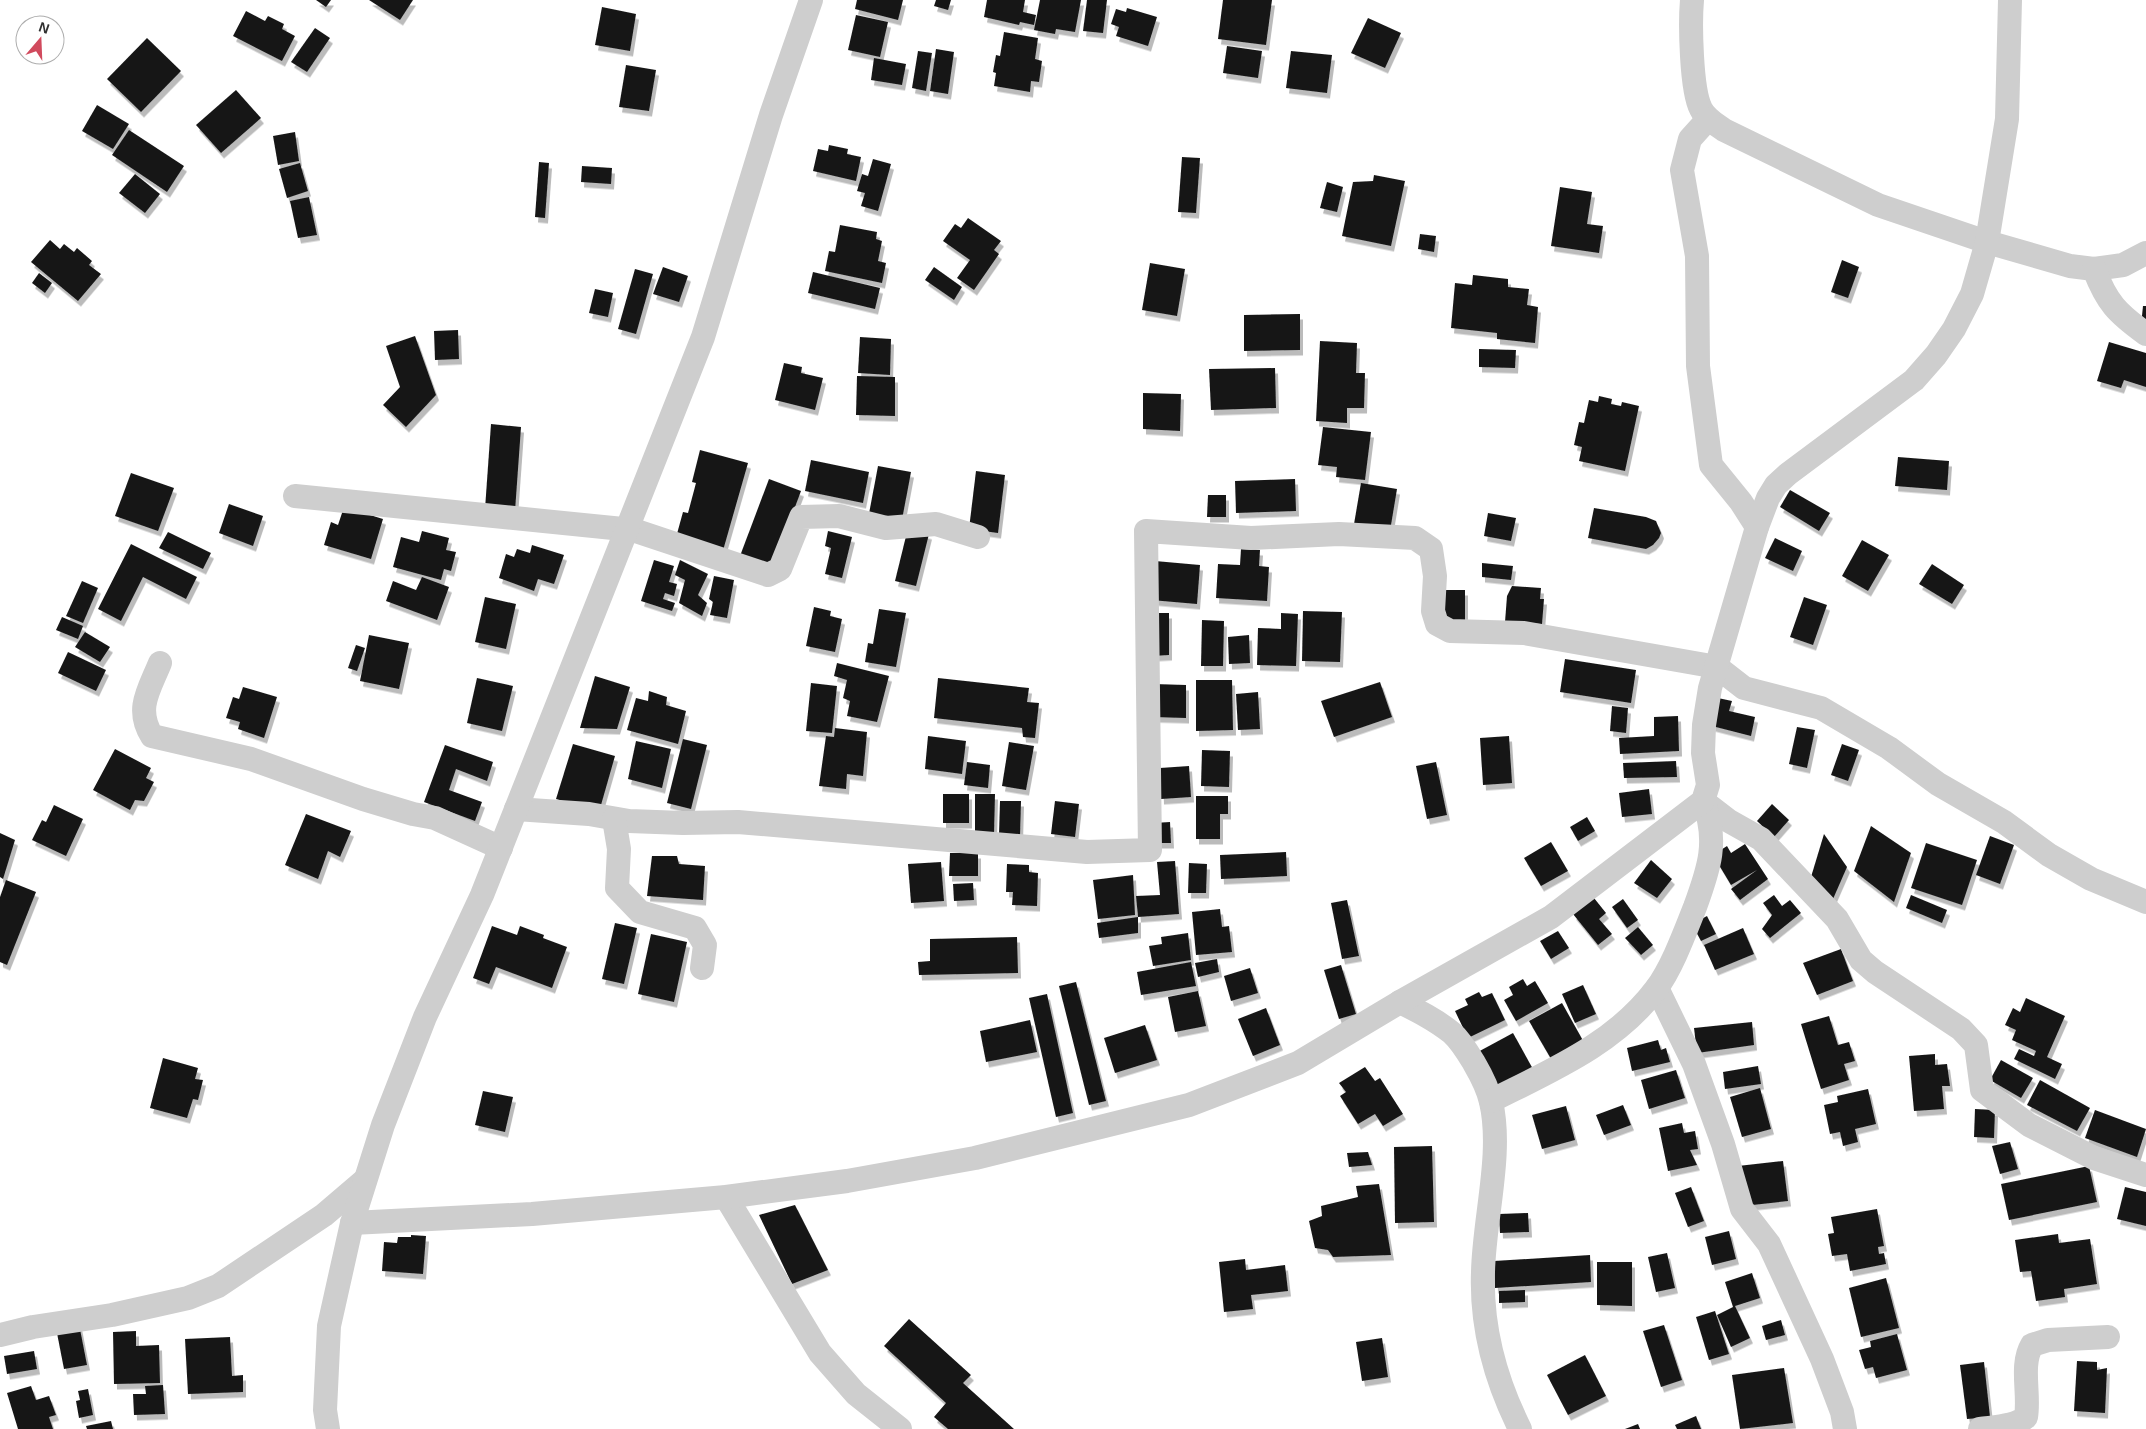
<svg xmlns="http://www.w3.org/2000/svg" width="2146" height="1429" font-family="Helvetica,sans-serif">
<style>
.building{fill:#181818;filter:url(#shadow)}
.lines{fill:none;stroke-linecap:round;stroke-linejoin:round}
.minor{stroke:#cecece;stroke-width:24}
</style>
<defs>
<filter id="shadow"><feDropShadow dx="3" dy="5.5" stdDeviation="0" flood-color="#0004"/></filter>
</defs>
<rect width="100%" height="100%" fill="#fff"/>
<g class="building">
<polygon points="316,0 331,0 326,7"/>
<polygon points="369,0 413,0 400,20"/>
<polygon points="857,0 903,0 898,20 855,9"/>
<polygon points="936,0 951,0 948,10 934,6"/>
<polygon points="987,0 1025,0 1023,12 1036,15 1034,25 1020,22 1019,25 984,17"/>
<polygon points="1040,0 1081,0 1075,32 1056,29 1055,34 1034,30"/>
<polygon points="1087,0 1107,0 1103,33 1083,31"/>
<polygon points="1223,0 1272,0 1266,45 1218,39"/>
<polygon points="602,7 636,14 630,51 595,45"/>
<polygon points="1127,8 1157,17 1148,46 1116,36 1119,27 1111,24 1116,9 1126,12"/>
<polygon points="246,11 265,21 268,16 284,24 282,29 295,36 282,61 233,36"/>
<polygon points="856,15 888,22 880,57 848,50"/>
<polygon points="1368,18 1401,33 1385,68 1351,53"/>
<polygon points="315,28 330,38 307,72 291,62"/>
<polygon points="1004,32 1038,38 1035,59 1042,61 1039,82 1031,81 1030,92 994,86 996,73 993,72 996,55 1000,56"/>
<polygon points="147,38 181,71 141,112 107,79"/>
<polygon points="1227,46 1262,51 1258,78 1223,73"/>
<polygon points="936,49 954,52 948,94 930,91"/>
<polygon points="918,51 932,53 926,91 912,88"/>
<polygon points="1291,51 1332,55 1327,93 1286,88"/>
<polygon points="874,58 906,64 902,85 871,80"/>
<polygon points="626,65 656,70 649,111 619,107"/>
<polygon points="236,90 261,118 221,153 196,125"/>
<polygon points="97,105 129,124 113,149 82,131"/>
<polygon points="129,130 184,166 167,192 112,155"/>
<polygon points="295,132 299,161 278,165 273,136"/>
<polygon points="829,145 848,149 847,154 861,157 856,181 813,171 818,149 828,151"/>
<polygon points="1182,157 1200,158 1196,213 1178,212"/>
<polygon points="873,159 891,164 878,211 861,206 865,193 857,191 862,174 868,176"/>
<polygon points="539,162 549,163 545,218 535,217"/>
<polygon points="300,163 308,191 287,198 279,169"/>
<polygon points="582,166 612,168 611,184 581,182"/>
<polygon points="135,174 160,194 145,213 119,193"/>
<polygon points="1374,175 1405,181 1391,246 1342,236 1353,182 1373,181"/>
<polygon points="1327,182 1343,187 1337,212 1320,208"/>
<polygon points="1560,187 1592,192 1587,224 1603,226 1599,253 1551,246"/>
<polygon points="309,197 317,235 298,238 290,201"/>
<polygon points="968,218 1001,241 994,250 999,254 974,290 957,278 970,260 943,241 955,224 961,228"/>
<polygon points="840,225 877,232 876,239 882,241 878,261 886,263 882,283 825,271 829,251 835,252"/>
<polygon points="1420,234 1436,236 1434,252 1418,249"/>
<polygon points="50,240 60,249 64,244 74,252 77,248 92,261 89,265 101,274 78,301 31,262"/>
<polygon points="1842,260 1859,267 1848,298 1831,292"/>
<polygon points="1150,263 1185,269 1177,316 1142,310"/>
<polygon points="663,267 688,276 679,302 653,294"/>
<polygon points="934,267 962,287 954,300 925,280"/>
<polygon points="635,269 653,274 636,334 618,329"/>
<polygon points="813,272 880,288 875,309 808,293"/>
<polygon points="39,273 52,283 45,293 32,283"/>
<polygon points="1473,275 1508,279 1508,287 1529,289 1527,305 1538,307 1535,343 1497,339 1497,333 1451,328 1455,283 1472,285"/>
<polygon points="595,289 613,293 608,317 589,313"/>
<polygon points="2143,306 2146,306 2146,328 2141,325"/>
<polygon points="1300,314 1300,350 1244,351 1244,315"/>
<polygon points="458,330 459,359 435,360 434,331"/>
<polygon points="415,336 436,395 406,427 383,405 400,387 386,346"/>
<polygon points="860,337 891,339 890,375 858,373"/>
<polygon points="1320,341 1357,343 1356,373 1365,373 1364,408 1347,408 1347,423 1316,421"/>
<polygon points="2109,342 2146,353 2146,387 2124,380 2121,388 2097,381"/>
<polygon points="1479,349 1516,350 1515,368 1479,367"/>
<polygon points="784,363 802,367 801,373 823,378 815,410 775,400"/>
<polygon points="1275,368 1276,408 1211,410 1209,369"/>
<polygon points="857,376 895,377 895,416 856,415"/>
<polygon points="1143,393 1181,394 1180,431 1143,429"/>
<polygon points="1599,396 1612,399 1611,404 1621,406 1622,402 1639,406 1625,471 1579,461 1582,447 1574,445 1579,422 1584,423 1589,400 1598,402"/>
<polygon points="491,424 521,427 515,511 485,509"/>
<polygon points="1323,427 1371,432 1365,480 1336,477 1337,467 1318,465"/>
<polygon points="700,450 748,463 722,554 675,541 683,512 688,513 696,483 692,482"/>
<polygon points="1898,457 1949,461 1947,490 1895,486"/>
<polygon points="811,460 869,472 863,503 805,491"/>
<polygon points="878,466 911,472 901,525 868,519"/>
<polygon points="976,471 1005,475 998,533 969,529"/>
<polygon points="131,473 174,488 158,531 115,516"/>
<polygon points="769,479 801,491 772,568 740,556"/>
<polygon points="1295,479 1296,511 1236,513 1235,481"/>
<polygon points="1361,483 1397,489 1389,537 1353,530"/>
<polygon points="1790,490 1830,513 1819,531 1780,507"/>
<polygon points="1208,495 1226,495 1226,517 1207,517"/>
<polygon points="229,504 263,516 253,546 219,533"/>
<polygon points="344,507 383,519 371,559 324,545 331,522 338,525"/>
<polygon points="1594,508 1646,517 1656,521 1661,533 1659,538 1653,545 1646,549 1588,538"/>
<polygon points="1488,513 1516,518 1511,541 1484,536"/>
<polygon points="908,528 929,534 916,586 895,581"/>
<polygon points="422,531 449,538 446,550 456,552 451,571 444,569 441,580 393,567 401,537 419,542"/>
<polygon points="828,531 852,537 842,578 825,574 831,548 825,546"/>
<polygon points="168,532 211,553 203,569 159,548"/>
<polygon points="1775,538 1802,551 1793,571 1765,558"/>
<polygon points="1862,540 1889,555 1868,591 1842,576"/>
<polygon points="131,544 197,577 186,599 143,577 121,621 98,609"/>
<polygon points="532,545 564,555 554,584 538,579 534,591 499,578 506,554 514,557 517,549 530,553"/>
<polygon points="1241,549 1260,550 1259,566 1269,567 1267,601 1216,598 1218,564 1240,565"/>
<polygon points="654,560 674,566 669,582 677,584 674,596 665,593 663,599 675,603 672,611 641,601"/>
<polygon points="680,560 708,574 698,595 707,603 702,616 679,603 685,580 675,575"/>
<polygon points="1155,561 1200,565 1197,604 1151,600"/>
<polygon points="1482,563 1513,566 1511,580 1482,577"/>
<polygon points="1932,564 1964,585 1952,604 1919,584"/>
<polygon points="714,576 734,580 727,618 710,615 713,602 709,599"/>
<polygon points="422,577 449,587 437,620 386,601 393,581 416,590"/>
<polygon points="82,581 98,588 83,623 66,616"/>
<polygon points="1512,586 1541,588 1540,599 1544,599 1542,624 1505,622 1507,596"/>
<polygon points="1442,590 1465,590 1465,624 1441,624"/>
<polygon points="485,597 516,604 506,649 475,642"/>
<polygon points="1804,597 1827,605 1813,645 1790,637"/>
<polygon points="814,607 831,611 830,616 842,619 835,652 806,646"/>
<polygon points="879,609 906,613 896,667 865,662 868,643 873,644"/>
<polygon points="1303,611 1342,612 1340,662 1302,661"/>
<polygon points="1152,613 1169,613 1169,655 1152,656"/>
<polygon points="1281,613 1298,614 1296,666 1257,665 1258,628 1281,629"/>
<polygon points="62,617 83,626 78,639 56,630"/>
<polygon points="1202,620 1224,621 1223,666 1201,666"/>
<polygon points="85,632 110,647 100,662 75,647"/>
<polygon points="369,635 409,643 399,689 360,681"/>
<polygon points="1249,635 1250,663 1229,664 1228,637"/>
<polygon points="356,645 365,648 357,671 348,668"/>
<polygon points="68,652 106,670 96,691 58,673"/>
<polygon points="1565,659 1636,670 1631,703 1560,692"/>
<polygon points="837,663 889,676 877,722 847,716 850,701 843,698 847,680 834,676"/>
<polygon points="595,676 630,687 617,729 580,728"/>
<polygon points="477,678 513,686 502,731 467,723"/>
<polygon points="938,678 1029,688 1027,702 1039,703 1035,738 1023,737 1022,728 934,718"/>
<polygon points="1196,680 1232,680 1233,730 1196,731"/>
<polygon points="1380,682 1392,717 1334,737 1321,701"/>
<polygon points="811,683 837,686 832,733 806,731"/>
<polygon points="1154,684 1186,685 1186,718 1153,717"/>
<polygon points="243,687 277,697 264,738 238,729 240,722 226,718 233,697 239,699"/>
<polygon points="649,691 667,697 666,705 686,711 678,744 627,730 636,698 648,701"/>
<polygon points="1258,692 1260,729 1238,730 1236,694"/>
<polygon points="1718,698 1732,701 1729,711 1755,717 1751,736 1712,726"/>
<polygon points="1612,706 1628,708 1626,733 1610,731"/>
<polygon points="1678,716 1679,751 1620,754 1619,738 1654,736 1654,717"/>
<polygon points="1797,727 1815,730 1807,768 1789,764"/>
<polygon points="835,728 867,732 863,776 847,774 846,789 819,786 826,736 834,737"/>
<polygon points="928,736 966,741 962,774 925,769"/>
<polygon points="1509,736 1512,783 1483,785 1480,738"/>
<polygon points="683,739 707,745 691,809 667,803"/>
<polygon points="636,741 671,749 662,788 628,779"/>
<polygon points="1009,742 1034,746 1026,790 1002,786"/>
<polygon points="573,744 615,756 599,812 556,799"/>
<polygon points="1842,744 1859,750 1848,781 1831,775"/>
<polygon points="445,745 493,762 487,781 456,769 449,790 482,802 475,821 424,802"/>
<polygon points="115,749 151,768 146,778 154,782 144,801 135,800 130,810 93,790"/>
<polygon points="1202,750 1230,751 1229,787 1201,786"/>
<polygon points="1676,761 1677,777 1624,778 1623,763"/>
<polygon points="967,762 990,765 988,788 964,785"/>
<polygon points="1436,762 1447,815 1427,819 1416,766"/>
<polygon points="1189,766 1191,797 1161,799 1160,768"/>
<polygon points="1649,789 1652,814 1622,817 1619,793"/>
<rect x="943" y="794" width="26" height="29"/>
<polygon points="975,794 995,794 994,834 975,834"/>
<polygon points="1196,796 1228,796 1228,814 1220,814 1220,839 1196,839"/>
<polygon points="1000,801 1021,801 1020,836 999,835"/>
<polygon points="1055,801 1079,804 1075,837 1051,834"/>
<polygon points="1772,804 1789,820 1774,837 1757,821"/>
<polygon points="54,805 83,819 66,856 32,840 42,820 46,822"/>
<polygon points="306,814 351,831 340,857 328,851 318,879 285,865"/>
<polygon points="1587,817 1595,831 1578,841 1570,827"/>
<polygon points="1170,822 1171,843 1155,843 1154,823"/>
<polygon points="1871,826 1911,853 1894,902 1854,871"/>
<polygon points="0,833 15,840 3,879 0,877"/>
<polygon points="1824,834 1847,867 1833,899 1811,877"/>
<polygon points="1990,836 2014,845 2000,884 1976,875"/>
<polygon points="1551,842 1568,871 1541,886 1524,858"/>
<polygon points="1926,843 1977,860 1962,905 1911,888"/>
<polygon points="1745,844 1768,879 1740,900 1731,889 1757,870 1731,885 1713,855 1727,846 1731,853"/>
<polygon points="1286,852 1287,876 1221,879 1220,855"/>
<polygon points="950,853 978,853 978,876 949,876"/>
<polygon points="652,856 677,856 679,864 705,866 703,900 647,896"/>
<polygon points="1651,860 1672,879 1657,898 1634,883"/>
<polygon points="1175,861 1179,914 1138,917 1136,896 1160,895 1157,862"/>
<polygon points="941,862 944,901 911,903 908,864"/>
<polygon points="1189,863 1207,864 1206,893 1188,893"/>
<polygon points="1007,864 1029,865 1029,872 1038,873 1037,906 1012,905 1013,892 1006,892"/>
<polygon points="1133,875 1135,915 1098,919 1093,880"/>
<polygon points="6,880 36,892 7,965 0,962 0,897"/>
<polygon points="973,883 974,900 954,901 953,884"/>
<polygon points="1774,895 1782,906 1790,900 1801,913 1770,938 1762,929 1772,915 1763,903"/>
<polygon points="1911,895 1947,910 1942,923 1906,908"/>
<polygon points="1594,898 1606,913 1599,919 1612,934 1598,945 1573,914"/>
<polygon points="1623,899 1638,920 1627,928 1612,907"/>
<polygon points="1347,900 1359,956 1342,959 1331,903"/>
<polygon points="1220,909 1222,927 1229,926 1232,952 1196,955 1192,912"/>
<polygon points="1707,916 1716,934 1701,941 1692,924"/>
<polygon points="1138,917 1138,933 1099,938 1097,923"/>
<polygon points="615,923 637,928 624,984 602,979"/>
<polygon points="492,926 517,935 520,926 544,935 543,938 567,947 552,988 496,967 489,984 473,978"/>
<polygon points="1638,927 1653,945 1641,955 1625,938"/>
<polygon points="1743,928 1754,954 1715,970 1704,945"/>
<polygon points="1558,931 1569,948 1551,959 1540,941"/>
<polygon points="1188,933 1191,960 1153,966 1149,946 1162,944 1161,937"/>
<polygon points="651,934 687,942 674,1002 638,994"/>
<polygon points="1017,937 1018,973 919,975 918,962 930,961 930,939"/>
<polygon points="1841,949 1853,981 1817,995 1803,963"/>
<polygon points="1217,959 1219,972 1198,977 1195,963"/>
<polygon points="1191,962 1196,986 1141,995 1137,972"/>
<polygon points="1341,965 1356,1014 1339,1019 1324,970"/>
<polygon points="1250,968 1258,993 1231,1001 1224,976"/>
<polygon points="1523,979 1527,986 1535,981 1548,1003 1516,1021 1504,1000 1513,995 1509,987"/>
<polygon points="1076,982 1106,1101 1089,1105 1059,986"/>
<polygon points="1583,985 1596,1014 1575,1023 1562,994"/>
<polygon points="1198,991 1206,1026 1175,1032 1168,997"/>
<polygon points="1479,992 1482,997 1492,993 1505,1020 1468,1038 1455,1011 1468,1005 1465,999"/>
<polygon points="1047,994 1073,1113 1056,1117 1029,998"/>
<polygon points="2026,998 2065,1016 2047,1057 2062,1064 2055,1079 2014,1059 2019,1049 2034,1056 2036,1051 2012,1040 2016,1030 2005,1025 2013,1008 2020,1012"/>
<polygon points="1562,1003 1586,1046 1554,1064 1529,1021"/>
<polygon points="1266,1008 1280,1045 1253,1056 1238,1019"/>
<polygon points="1829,1016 1838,1045 1849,1042 1855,1061 1844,1064 1849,1080 1821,1089 1801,1024"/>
<polygon points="1030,1020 1037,1052 986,1062 980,1031"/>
<polygon points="1752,1022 1754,1045 1697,1053 1694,1028"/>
<polygon points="1145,1025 1157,1060 1115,1073 1104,1038"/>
<polygon points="1513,1033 1534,1071 1496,1091 1476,1053"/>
<polygon points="1658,1040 1661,1050 1666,1048 1670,1062 1632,1071 1627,1048"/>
<polygon points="1935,1054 1935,1065 1947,1064 1950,1086 1942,1086 1944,1109 1914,1111 1909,1056"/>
<polygon points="163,1058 198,1068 195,1079 203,1080 198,1100 193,1099 187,1118 150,1108"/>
<polygon points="2001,1060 2033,1078 2021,1098 1990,1080"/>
<polygon points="1758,1066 1761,1084 1725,1089 1723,1072"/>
<polygon points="1365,1067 1375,1081 1380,1078 1403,1114 1383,1126 1375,1114 1358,1124 1340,1096 1346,1092 1339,1083"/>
<polygon points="1676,1070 1685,1098 1649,1109 1641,1080"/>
<polygon points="2040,1080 2090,1108 2077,1131 2027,1105"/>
<polygon points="1760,1088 1771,1129 1742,1137 1730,1097"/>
<polygon points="1868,1089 1876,1124 1855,1129 1858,1142 1843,1146 1840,1132 1830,1134 1824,1105 1838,1102 1837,1096"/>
<polygon points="483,1091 513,1097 505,1132 475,1125"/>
<polygon points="1623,1105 1631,1125 1604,1135 1596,1115"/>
<polygon points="1566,1106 1575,1140 1542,1149 1532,1115"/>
<polygon points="1975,1109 1995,1110 1994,1138 1974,1137"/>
<polygon points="2095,1110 2146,1129 2137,1157 2085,1138"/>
<polygon points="1682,1123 1684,1133 1695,1131 1698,1149 1690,1150 1697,1165 1668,1171 1659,1128"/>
<polygon points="2010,1142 2018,1169 2000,1174 1992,1146"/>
<polygon points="1432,1146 1434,1222 1395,1223 1394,1147"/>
<polygon points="1368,1152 1372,1165 1349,1167 1347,1153"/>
<polygon points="1783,1161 1788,1201 1743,1206 1738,1166"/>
<polygon points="2089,1166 2097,1202 2009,1220 2001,1184"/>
<polygon points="1379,1184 1391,1255 1333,1257 1328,1250 1315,1248 1309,1221 1322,1216 1321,1206 1358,1197 1356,1186"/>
<polygon points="1691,1187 1704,1221 1688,1227 1675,1193"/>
<polygon points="2125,1187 2146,1192 2146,1226 2117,1219"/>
<polygon points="795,1205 828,1270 792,1284 759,1215"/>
<polygon points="1877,1209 1884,1246 1878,1247 1879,1254 1884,1253 1886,1264 1850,1271 1847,1254 1832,1256 1828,1234 1834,1233 1831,1217"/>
<polygon points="1528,1213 1529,1232 1500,1233 1499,1214"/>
<polygon points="1729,1231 1736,1259 1712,1265 1705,1237"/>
<polygon points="2058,1234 2059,1243 2090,1239 2097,1284 2064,1289 2065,1297 2036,1301 2031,1271 2020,1272 2015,1240"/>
<polygon points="411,1235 426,1236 423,1274 382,1271 384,1242 397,1243 398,1237 411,1237"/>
<polygon points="1667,1253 1675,1288 1656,1292 1648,1257"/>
<polygon points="1590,1255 1591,1282 1495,1288 1494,1261"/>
<polygon points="1245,1259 1246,1270 1285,1265 1288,1291 1251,1295 1253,1309 1224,1312 1219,1262"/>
<polygon points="1597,1262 1632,1262 1632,1306 1597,1305"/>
<polygon points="1752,1273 1760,1298 1735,1306 1750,1338 1731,1347 1717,1315 1733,1307 1725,1282"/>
<polygon points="1886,1278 1899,1328 1861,1337 1849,1288"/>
<polygon points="1525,1290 1525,1302 1499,1303 1499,1291"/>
<polygon points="1715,1311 1729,1354 1709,1360 1696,1317"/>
<polygon points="909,1319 971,1375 963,1383 1014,1429 948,1429 934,1417 946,1403 884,1346"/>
<polygon points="1781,1320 1785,1335 1766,1340 1762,1326"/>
<polygon points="79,1324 87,1365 64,1369 56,1328"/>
<polygon points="1664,1325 1682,1380 1661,1387 1643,1331"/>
<polygon points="136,1331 136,1346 159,1345 160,1383 114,1384 113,1332"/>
<polygon points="1897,1334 1907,1370 1876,1378 1873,1367 1865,1369 1859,1350 1871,1347 1870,1341"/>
<polygon points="230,1337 232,1376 243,1375 243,1392 188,1394 185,1339"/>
<polygon points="1382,1338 1388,1377 1362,1381 1356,1342"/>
<polygon points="34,1351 37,1369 7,1374 4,1356"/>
<polygon points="1585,1355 1606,1396 1568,1415 1547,1375"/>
<polygon points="2077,1361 2097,1362 2097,1370 2107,1368 2105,1413 2074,1411"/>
<polygon points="1984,1362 1990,1417 1967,1419 1960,1365"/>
<polygon points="1784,1368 1793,1423 1740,1429 1732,1375"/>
<polygon points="163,1385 165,1414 134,1415 133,1394 146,1394 145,1386"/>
<polygon points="31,1386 36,1400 49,1396 56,1415 49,1417 53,1429 18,1429 7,1393"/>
<polygon points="88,1389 93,1415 79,1418 76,1401 80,1400 78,1391"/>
<polygon points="1696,1416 1701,1429 1677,1429 1675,1425"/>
<polygon points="111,1421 113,1429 87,1429 86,1426"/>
<polygon points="1638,1424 1640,1429 1625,1429"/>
</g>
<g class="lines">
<g class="minor">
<path d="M1692,0C1690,23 1691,90 1701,109C1706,119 1716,124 1724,130L1878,205L1987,242L2070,266L2094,269L2123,265L2146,253"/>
<polyline points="1708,119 1690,139 1682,170 1697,256 1698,366 1711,465 1741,502 1757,527"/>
<path d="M2094,269C2107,303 2117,313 2146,334"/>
<polyline points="295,496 633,530 768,575 780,569 801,517 839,516 886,528 936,524 978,537"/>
<path d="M160,663C149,690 135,709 152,736L251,759L363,799L413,814L435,818L501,848"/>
<polyline points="1703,801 1729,821 1761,839 1837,919 1861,960 1875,972 1961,1029 1976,1045 1982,1090 2029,1125 2094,1158 2146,1175"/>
<polyline points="516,809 589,814 629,821 683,823 738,822 1087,852 1150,850 1146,531 1251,538 1339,534 1415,538 1431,549 1435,576 1433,611 1437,624 1450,631 1524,633 1717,667 1744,688 1821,708 1889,748 1938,784 2004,822 2049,855 2091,879 2146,902"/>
<polyline points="614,819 619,849 617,888 640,912 695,928 705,945 702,968"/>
<polyline points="1657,988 1694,1064 1723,1144 1742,1209 1769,1244 1822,1359 1842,1412 1845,1429"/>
<path d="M1400,1002C1418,1011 1436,1020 1452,1033C1461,1041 1468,1053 1474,1063C1481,1075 1488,1088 1491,1102C1503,1153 1484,1219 1483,1272C1481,1326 1496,1381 1520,1429"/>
<path d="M1491,1101C1550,1071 1615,1044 1656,989C1672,968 1685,932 1695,907C1709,869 1719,840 1703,801"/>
<polyline points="726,1197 820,1353 856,1394 900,1429"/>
<polyline points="352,1223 532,1214 726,1197 847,1181 975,1158 1189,1105 1298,1063 1400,1002 1551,917 1703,801 1708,785 1703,753 1704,725 1710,688 1757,527 1768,498 1776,485 1788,474 1914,380 1936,355 1954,329 1972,294 1987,242 2007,119 2010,0"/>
<polyline points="0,1335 33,1327 112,1315 188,1298 218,1286 324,1215 365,1180"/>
<polyline points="328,1429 325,1410 329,1326 352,1223 383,1125 425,1017 482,895 703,337 771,115 811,0"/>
<path d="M1980,1429C1994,1427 2015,1427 2026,1417C2030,1394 2020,1365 2032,1345L2048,1340L2108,1337"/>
</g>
</g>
<g transform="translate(40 40) rotate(19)"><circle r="24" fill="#ffffff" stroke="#adadad"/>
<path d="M0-4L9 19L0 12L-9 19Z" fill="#d14a5d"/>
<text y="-8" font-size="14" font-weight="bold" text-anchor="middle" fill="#313131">N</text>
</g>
</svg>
